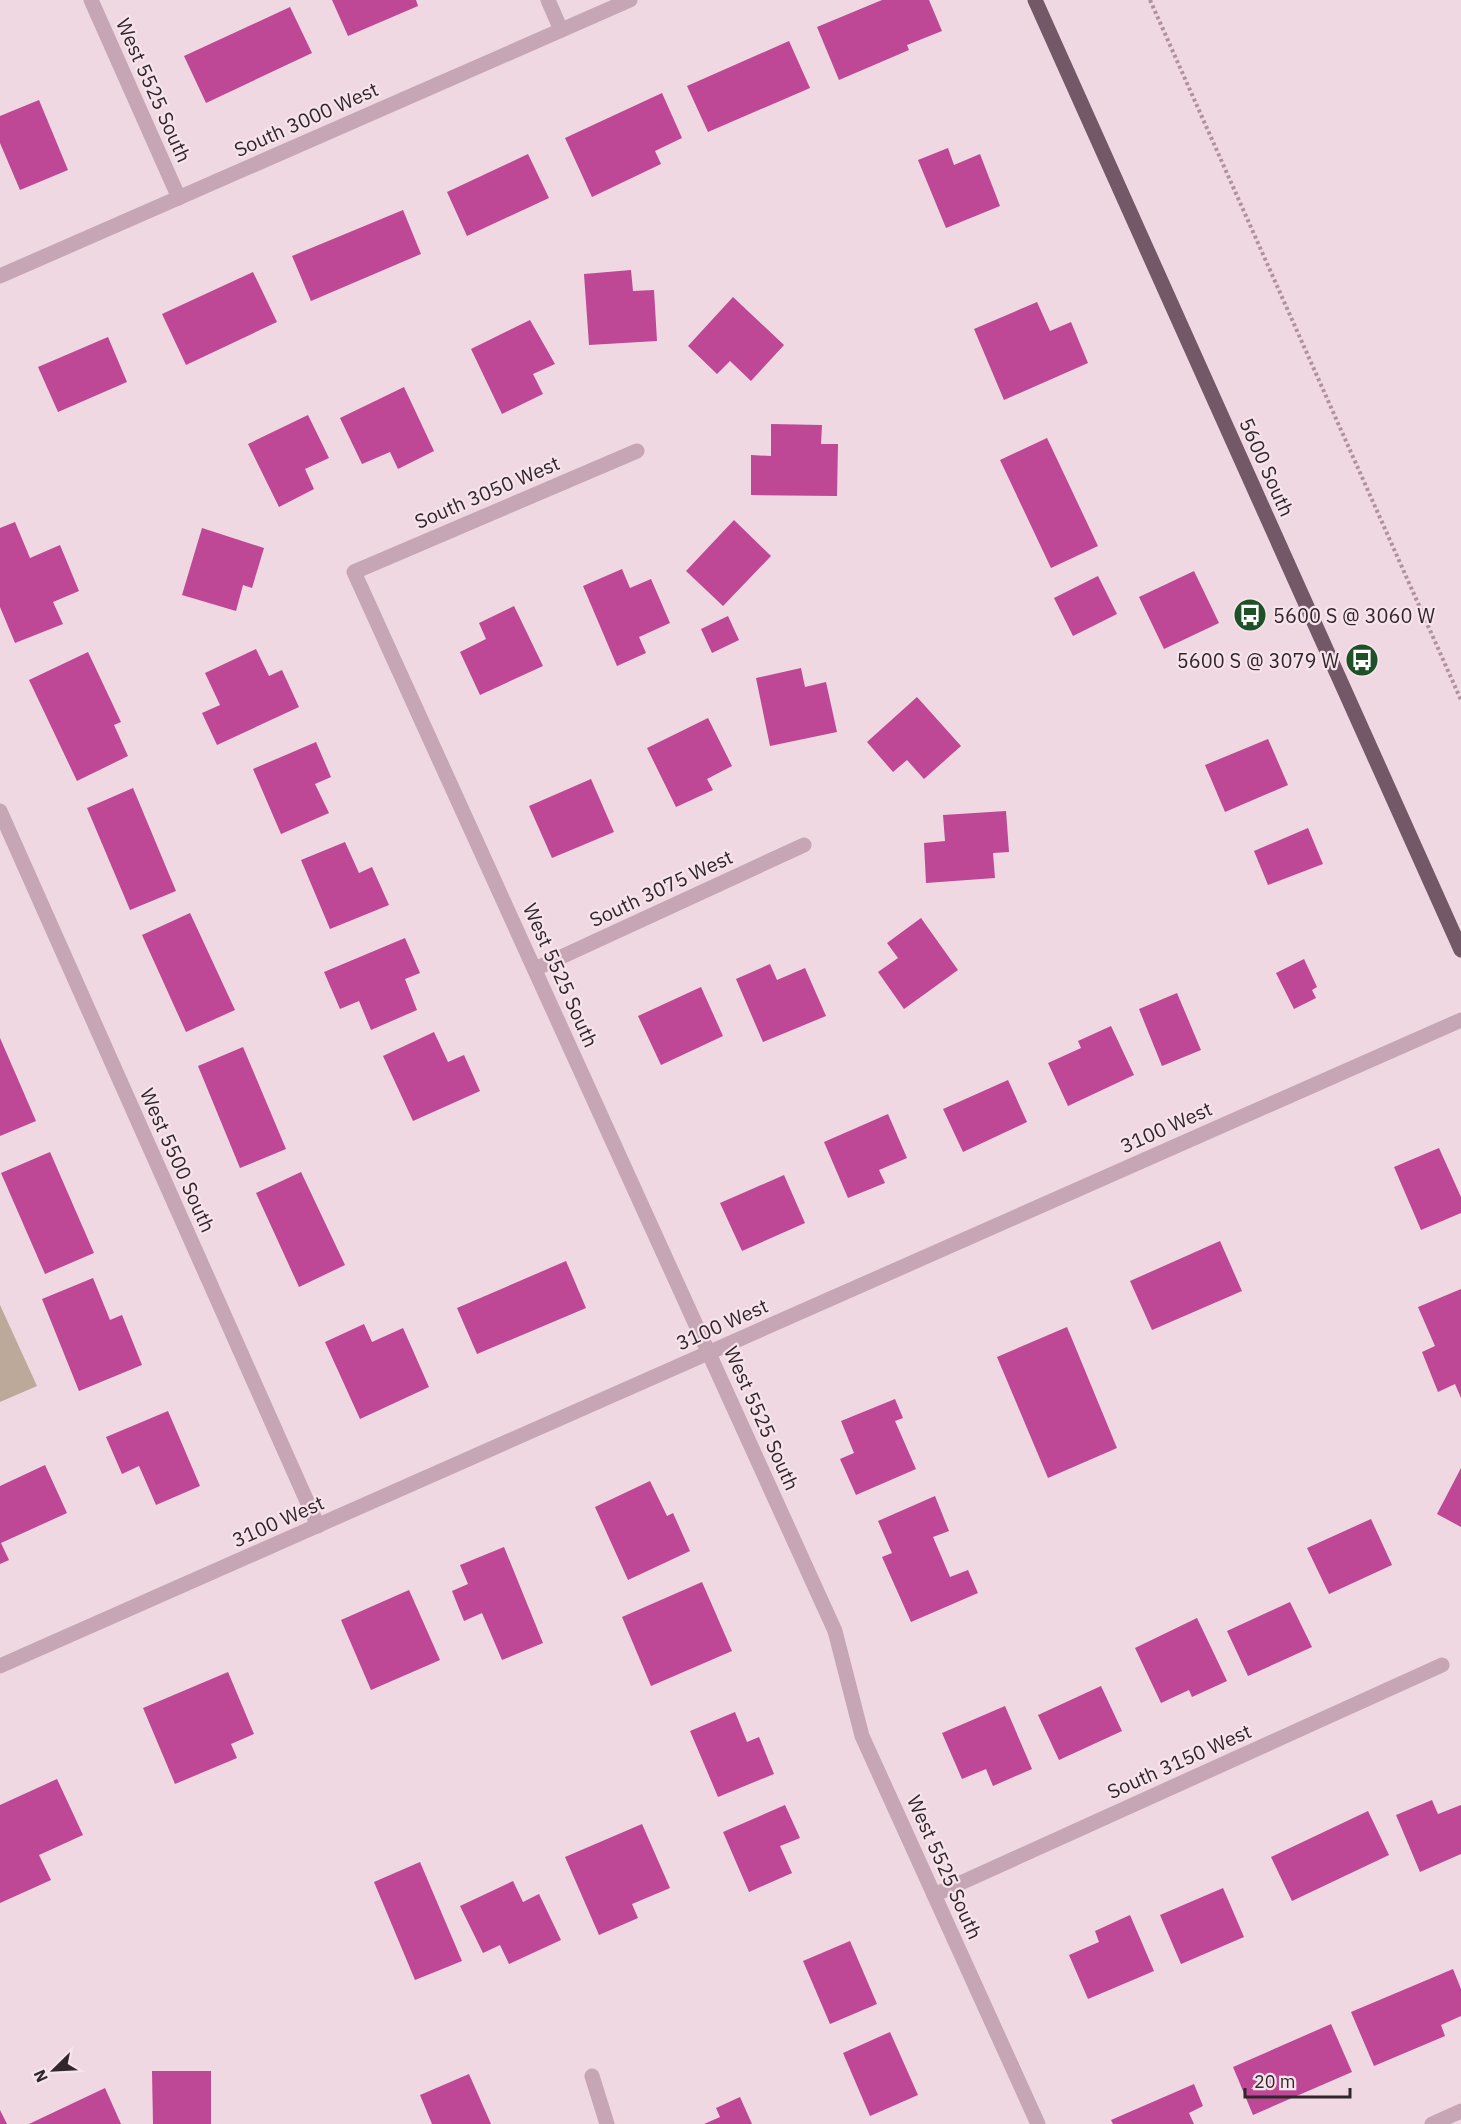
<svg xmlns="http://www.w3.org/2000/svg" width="1461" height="2124" font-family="'IBM Plex Sans',sans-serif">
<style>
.green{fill:#bda999}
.building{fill:#be4796}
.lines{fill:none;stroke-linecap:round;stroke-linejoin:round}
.path{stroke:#b190a0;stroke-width:4;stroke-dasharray:3 3;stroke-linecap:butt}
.minor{stroke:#c6a5b4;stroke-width:15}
.major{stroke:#735867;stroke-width:15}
.labels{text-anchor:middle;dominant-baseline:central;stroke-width:4.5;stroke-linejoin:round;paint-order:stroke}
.street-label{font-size:20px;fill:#32262d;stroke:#f7e4eb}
.poi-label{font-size:20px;fill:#32262d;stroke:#f7e4eb;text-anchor:start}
</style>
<rect width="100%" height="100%" fill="#efd8e1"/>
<polygon class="green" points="0,1305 37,1386 0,1402"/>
<g class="building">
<polygon points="332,0 416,0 418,6 348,36"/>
<polygon points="882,0 929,0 942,31 907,45 909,50 839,80 817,27"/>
<polygon points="290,7 312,53 206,103 184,56"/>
<polygon points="789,41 810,88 708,132 687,86"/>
<polygon points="662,93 682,138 655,151 661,164 592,197 565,138"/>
<polygon points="39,100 68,170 20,190 0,143 0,116"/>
<polygon points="948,148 954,165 980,154 1000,206 946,228 918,160"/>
<polygon points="528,154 549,198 467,236 447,192"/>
<polygon points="403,210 421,254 311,301 292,256"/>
<polygon points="631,270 633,291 654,290 657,341 589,345 584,274"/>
<polygon points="253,272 277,322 186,365 162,314"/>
<polygon points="733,297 784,345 751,381 730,361 717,374 688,346"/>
<polygon points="1037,302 1050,331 1071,322 1088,363 1004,400 974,329"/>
<polygon points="530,320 555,364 533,374 543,394 502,414 471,349"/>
<polygon points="108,337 127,382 58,412 38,367"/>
<polygon points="404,387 434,451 398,469 390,452 362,464 340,418"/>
<polygon points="308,415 329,458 305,469 314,489 279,507 248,444"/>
<polygon points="771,424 822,425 821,444 838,444 837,496 751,495 751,455 771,456"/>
<polygon points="1047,438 1098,546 1051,568 1000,460"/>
<polygon points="734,520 771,556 723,606 686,571"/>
<polygon points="15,522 30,558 60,545 79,591 53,602 63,624 15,643 0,607 0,528"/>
<polygon points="202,528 264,548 252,588 243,585 236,611 182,595"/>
<polygon points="622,569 630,588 651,579 670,623 639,637 646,653 617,666 583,586"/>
<polygon points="1194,571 1219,623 1164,649 1139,597"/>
<polygon points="1098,576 1117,614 1073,636 1054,598"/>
<polygon points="514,606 543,666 480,695 460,652 486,639 479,623"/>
<polygon points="728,616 739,640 712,653 701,629"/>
<polygon points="256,649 269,676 282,670 299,707 217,745 202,713 220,705 205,673"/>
<polygon points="88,652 121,722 114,725 128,756 77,781 29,680"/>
<polygon points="801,668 805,687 826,682 837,732 770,746 756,678"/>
<polygon points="917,697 961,746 924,779 907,760 893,772 867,742"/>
<polygon points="708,718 732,766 707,779 713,790 676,807 647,748"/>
<polygon points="1268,739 1288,785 1225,812 1205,765"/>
<polygon points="316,742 331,777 315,784 329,813 281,834 253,769"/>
<polygon points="591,779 614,832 552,858 529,806"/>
<polygon points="133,788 176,891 130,910 87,808"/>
<polygon points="1006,811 1009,852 993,853 995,878 926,883 924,843 945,841 943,815"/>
<polygon points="1308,828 1323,864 1268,885 1254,851"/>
<polygon points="345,842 359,873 372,867 389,905 330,929 301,860"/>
<polygon points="190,913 235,1010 186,1032 142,935"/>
<polygon points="921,918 958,970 904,1009 878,972 898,958 887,943"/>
<polygon points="405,938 420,973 405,979 417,1010 371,1030 359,1001 340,1009 324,972"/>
<polygon points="1304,959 1317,987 1312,990 1316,998 1294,1009 1276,973"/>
<polygon points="770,964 777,980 805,968 826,1016 763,1042 736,979"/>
<polygon points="701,987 723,1036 661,1065 638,1016"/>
<polygon points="1177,993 1201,1050 1162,1066 1139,1009"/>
<polygon points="1111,1026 1134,1075 1068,1106 1048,1063 1081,1048 1078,1041"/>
<polygon points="434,1032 448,1062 464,1055 480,1091 413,1121 383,1056"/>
<polygon points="0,1038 36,1121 0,1136"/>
<polygon points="243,1047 286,1149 240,1168 198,1066"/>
<polygon points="1008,1080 1027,1122 963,1152 943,1109"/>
<polygon points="888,1114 907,1158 879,1170 885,1183 848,1198 824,1142"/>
<polygon points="1439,1148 1461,1197 1461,1213 1421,1230 1394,1167"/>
<polygon points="50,1152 94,1253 45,1274 1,1173"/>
<polygon points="301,1172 345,1265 299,1287 256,1193"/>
<polygon points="784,1175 805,1223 742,1251 720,1203"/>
<polygon points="1220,1241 1242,1291 1152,1330 1130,1281"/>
<polygon points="566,1261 586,1308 477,1354 457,1308"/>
<polygon points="93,1278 110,1320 122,1315 142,1365 79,1391 42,1299"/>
<polygon points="1461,1289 1461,1398 1455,1384 1438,1392 1422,1352 1435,1346 1418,1307"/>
<polygon points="364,1324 372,1342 403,1328 429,1387 360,1419 325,1342"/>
<polygon points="1067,1327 1117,1448 1048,1478 997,1357"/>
<polygon points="895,1399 903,1418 895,1421 916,1469 856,1495 840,1459 854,1453 841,1421"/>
<polygon points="168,1411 200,1486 156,1505 139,1466 122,1474 106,1437"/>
<polygon points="45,1465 67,1513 1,1543 9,1560 0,1564 0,1486"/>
<polygon points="1461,1468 1461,1527 1437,1514"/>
<polygon points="650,1481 667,1516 673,1513 690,1551 628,1580 595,1507"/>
<polygon points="935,1496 949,1531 933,1537 950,1577 968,1570 978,1593 911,1622 882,1557 892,1553 878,1521"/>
<polygon points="1371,1519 1392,1565 1329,1594 1307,1548"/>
<polygon points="504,1547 543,1643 502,1660 482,1613 464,1621 452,1591 468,1584 460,1565"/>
<polygon points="702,1582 732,1651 651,1686 622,1617"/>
<polygon points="409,1590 440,1660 371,1690 341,1620"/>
<polygon points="1290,1602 1312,1647 1248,1676 1227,1631"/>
<polygon points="1197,1618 1227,1681 1192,1697 1189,1690 1161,1703 1135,1648"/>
<polygon points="228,1672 254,1734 231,1744 237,1758 175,1784 143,1708"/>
<polygon points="1101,1686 1122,1731 1059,1760 1038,1715"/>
<polygon points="1005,1706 1032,1769 993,1786 986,1769 962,1779 942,1733"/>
<polygon points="735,1712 747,1742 759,1737 774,1774 718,1797 690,1731"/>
<polygon points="57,1779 83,1835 39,1855 51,1880 0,1903 0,1805"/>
<polygon points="1432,1800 1438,1814 1461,1805 1461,1854 1420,1872 1396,1815"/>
<polygon points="785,1805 800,1838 780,1846 792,1873 749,1892 723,1832"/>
<polygon points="1368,1811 1389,1855 1292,1901 1271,1857"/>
<polygon points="642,1824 670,1888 632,1904 638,1918 599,1935 565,1857"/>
<polygon points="420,1862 462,1961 415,1980 374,1882"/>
<polygon points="513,1881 523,1902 539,1894 561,1940 509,1964 500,1945 483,1953 460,1906"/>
<polygon points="1223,1888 1244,1937 1181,1964 1160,1915"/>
<polygon points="1130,1915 1154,1971 1088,1999 1069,1955 1099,1942 1095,1931"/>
<polygon points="850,1941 877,2004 830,2024 803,1961"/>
<polygon points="1453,1969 1461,1989 1461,2016 1441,2025 1445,2036 1374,2066 1351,2012"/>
<polygon points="1331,2024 1352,2072 1253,2115 1233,2067"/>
<polygon points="890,2032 918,2095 870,2116 843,2053"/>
<polygon points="152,2071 211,2071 211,2124 153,2124"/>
<polygon points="469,2074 491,2124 432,2124 420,2095"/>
<polygon points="1194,2084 1203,2106 1189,2113 1194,2124 1113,2124 1111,2120"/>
<polygon points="105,2088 121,2124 29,2124"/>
<polygon points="740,2097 752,2124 704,2124 720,2117 716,2108"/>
<polygon points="0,2110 7,2124 0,2124"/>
</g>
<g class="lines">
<polyline class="path" points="1150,0 1461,700"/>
<g class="minor">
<polyline points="91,0 179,198"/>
<polyline points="548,0 561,30"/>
<polyline points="0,276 630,0"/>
<polyline points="637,451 354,572 835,1631 862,1736 1038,2124"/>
<polyline points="0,811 318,1526"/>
<polyline points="535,969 804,845"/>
<polyline points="0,1666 1461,1020"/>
<polyline points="934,1895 1442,1665"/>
<polyline points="592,2076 607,2124"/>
<polyline points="1432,2124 1461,2111"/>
</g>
<polyline class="major" points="1035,0 1461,950"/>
</g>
<defs>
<g id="bus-disc" transform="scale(1.725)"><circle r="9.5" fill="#1e5127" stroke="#f7e4eb"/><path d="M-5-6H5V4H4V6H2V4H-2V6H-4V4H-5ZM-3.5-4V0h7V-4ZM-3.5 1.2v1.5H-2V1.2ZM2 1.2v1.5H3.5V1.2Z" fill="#fff"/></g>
</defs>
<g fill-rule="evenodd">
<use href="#bus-disc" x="1250" y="615"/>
<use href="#bus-disc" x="1362" y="660"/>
</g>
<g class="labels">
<g class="street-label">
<text transform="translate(154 90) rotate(66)">West 5525 South</text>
<text transform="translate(306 119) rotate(-24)">South 3000 West</text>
<text transform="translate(1267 467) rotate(66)">5600 South</text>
<text transform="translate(487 492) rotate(-23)">South 3050 West</text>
<text transform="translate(661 888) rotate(-25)">South 3075 West</text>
<text transform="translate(561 975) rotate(66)">West 5525 South</text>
<text transform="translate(1166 1127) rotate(-24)">3100 West</text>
<text transform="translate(178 1160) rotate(66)">West 5500 South</text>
<text transform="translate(722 1324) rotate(-24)">3100 West</text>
<text transform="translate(762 1418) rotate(66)">West 5525 South</text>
<text transform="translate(278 1521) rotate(-24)">3100 West</text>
<text transform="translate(1179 1761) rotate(-24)">South 3150 West</text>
<text transform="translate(945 1867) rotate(66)">West 5525 South</text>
</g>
<g class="poi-label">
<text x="1273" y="615">5600 S @ 3060 W</text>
<text x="1339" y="660" text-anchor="end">5600 S @ 3079 W</text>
</g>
</g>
<g transform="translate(54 2070) rotate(246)" stroke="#f7e4eb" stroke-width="4.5" paint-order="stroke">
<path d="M0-4.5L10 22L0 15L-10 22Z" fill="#32262d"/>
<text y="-9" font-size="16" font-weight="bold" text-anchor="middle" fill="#32262d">N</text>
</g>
<path d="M1245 2088v9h105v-9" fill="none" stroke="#32262d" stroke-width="3"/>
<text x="1254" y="2088" font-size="18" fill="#32262d" stroke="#f7e4eb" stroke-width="4.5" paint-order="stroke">20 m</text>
</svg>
